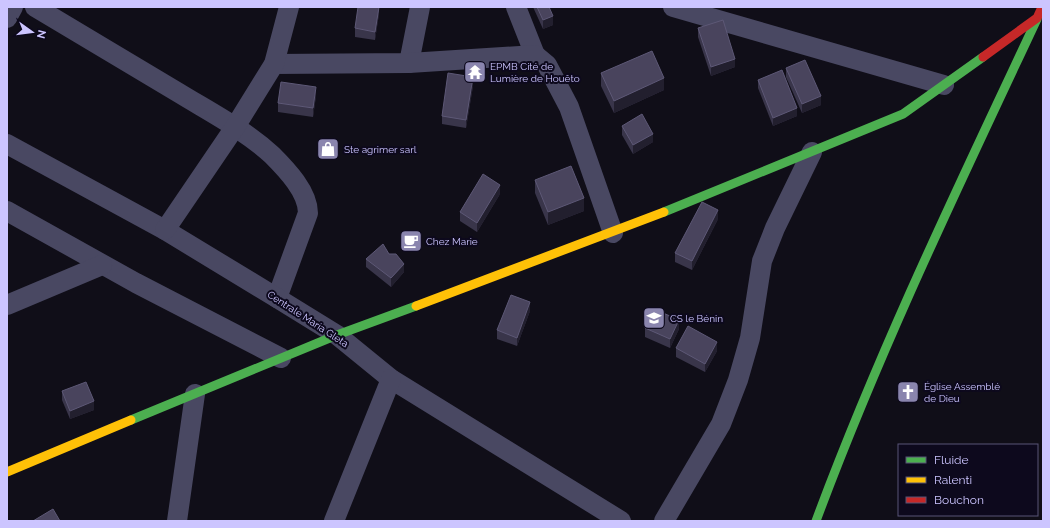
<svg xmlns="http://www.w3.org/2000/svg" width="1050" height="528" font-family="Raleway,sans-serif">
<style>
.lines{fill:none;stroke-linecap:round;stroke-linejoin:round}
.street{stroke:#494862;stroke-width:20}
.fast{stroke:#4caf50;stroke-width:9}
.slow{stroke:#ffc107;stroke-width:9}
.jam{stroke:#c62828;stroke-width:9}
.wall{fill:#39354a}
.shaded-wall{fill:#221f2e}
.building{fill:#49445d;stroke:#5d5876}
.labels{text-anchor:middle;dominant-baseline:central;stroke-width:4;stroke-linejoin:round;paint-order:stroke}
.poi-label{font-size:10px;fill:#ccc5ff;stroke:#0d091d;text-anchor:start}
.street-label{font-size:10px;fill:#ccc5ff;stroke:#0d091d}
</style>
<rect width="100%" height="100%" fill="#100e18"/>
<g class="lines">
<g class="street">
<path d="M35,7C83,36 131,64 179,93C210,112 245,130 272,155C287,170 308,192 308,213L277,298"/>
<polyline points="516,7 535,55"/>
<polyline points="673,7 944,85"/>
<polyline points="7,18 13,7"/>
<polyline points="409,63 420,7"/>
<polyline points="274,64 409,63 535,55 547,65 569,107 613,233"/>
<polyline points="7,144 165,230 277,298 337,335 391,379 621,521"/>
<polyline points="7,211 136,283 281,358"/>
<polyline points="165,230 235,127 274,64 289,7"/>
<polyline points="7,305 102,265"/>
<polyline points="177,521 195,394"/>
<polyline points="334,521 391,379"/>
<polyline points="664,521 721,424 738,380 750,338 762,261 775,228 812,152"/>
</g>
<g class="fast">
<polyline points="664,212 903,114 983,57"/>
<polyline points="131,420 337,335 416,306"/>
<path d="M816,521C880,349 959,185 1037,19"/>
</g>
<g class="slow">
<polyline points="416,306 664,212"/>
<polyline points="7,472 131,420"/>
</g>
<polyline class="jam" points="983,57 1037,18 1042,7"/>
</g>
<g class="wall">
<polygon points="379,7 379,14 375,40 355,37 355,28"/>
<polygon points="533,7 549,7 553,25 543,29"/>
<polygon points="698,28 735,67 711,76 698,37"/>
<polygon points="786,68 821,105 802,113 786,77"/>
<polygon points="601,73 664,90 614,113 601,86"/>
<polygon points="758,80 797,116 773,126 758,88"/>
<polygon points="473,86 466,128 442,124 442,116"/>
<polygon points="316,96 313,117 278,112 278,103"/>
<polygon points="622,126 653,142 633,154 622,135"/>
<polygon points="535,180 584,211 548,225 535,193"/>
<polygon points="500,194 477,232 460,221 460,212"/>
<polygon points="718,219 692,270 675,262 675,253"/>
<polygon points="389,254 404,272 391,287 366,267 366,259"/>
<polygon points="530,311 517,346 497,339 497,330"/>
<polygon points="645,328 679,329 670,348 645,337"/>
<polygon points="676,348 717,351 705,372 676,357"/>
<polygon points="62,391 94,410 70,419 62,400"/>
</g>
<g class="shaded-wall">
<polygon points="379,7 379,14 375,40 375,32"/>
<polygon points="553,16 553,25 543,29 543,20"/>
<polygon points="735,59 735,67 711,76 711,67"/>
<polygon points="473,77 473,86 466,128 466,120"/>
<polygon points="664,78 664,90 614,113 614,101"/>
<polygon points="316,87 316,96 313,117 313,108"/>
<polygon points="821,96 821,105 802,113 802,104"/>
<polygon points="797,108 797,116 773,126 773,118"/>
<polygon points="653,134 653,142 633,154 633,145"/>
<polygon points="500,185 500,194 477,232 477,223"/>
<polygon points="584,198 584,211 548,225 548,212"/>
<polygon points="718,210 718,219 692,270 692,261"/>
<polygon points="404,264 404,272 391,287 391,278"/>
<polygon points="530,302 530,311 517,346 517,338"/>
<polygon points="679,320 679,329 670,348 670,339"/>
<polygon points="717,342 717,351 705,372 705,364"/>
<polygon points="94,401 94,410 70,419 70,411"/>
</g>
<g class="building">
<polygon points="358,7 379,7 375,32 355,28"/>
<polygon points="537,7 549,7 553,16 543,20"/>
<polygon points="723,20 735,59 711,67 698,28"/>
<polygon points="652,51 664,78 614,101 601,73"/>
<polygon points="805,60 821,96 802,104 786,68"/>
<polygon points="782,70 797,108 773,118 758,80"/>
<polygon points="448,73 473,77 466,120 442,116"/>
<polygon points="281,82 316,87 313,108 278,103"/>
<polygon points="642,114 653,134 633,145 622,126"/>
<polygon points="571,166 584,198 548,212 535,180"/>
<polygon points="483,174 500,185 477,223 460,212"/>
<polygon points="702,202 718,210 692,261 675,253"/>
<polygon points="383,244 389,254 396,254 404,264 391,278 366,259"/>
<polygon points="511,295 530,302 517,338 497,330"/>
<polygon points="654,309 679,320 670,339 645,328"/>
<polygon points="688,326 717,342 705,364 676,348"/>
<polygon points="86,382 94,401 70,411 62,391"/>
<polygon points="53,509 60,521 33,521"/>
</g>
<defs>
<g id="temple-square" transform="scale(1.15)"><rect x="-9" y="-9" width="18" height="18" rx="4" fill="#8a85ae" stroke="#0d091d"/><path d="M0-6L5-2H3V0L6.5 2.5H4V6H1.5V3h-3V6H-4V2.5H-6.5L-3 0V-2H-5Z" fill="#fff"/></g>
<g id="shop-square" transform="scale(1.15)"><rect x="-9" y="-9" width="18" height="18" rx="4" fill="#8a85ae" stroke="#0d091d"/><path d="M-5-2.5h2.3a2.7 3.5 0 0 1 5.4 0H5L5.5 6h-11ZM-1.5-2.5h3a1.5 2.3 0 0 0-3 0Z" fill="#fff"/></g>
<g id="cafe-square" transform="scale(1.15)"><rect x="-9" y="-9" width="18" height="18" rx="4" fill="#8a85ae" stroke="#0d091d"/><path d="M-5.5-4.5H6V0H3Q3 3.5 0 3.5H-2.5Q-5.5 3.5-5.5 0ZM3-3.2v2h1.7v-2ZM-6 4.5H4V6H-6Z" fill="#fff"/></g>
<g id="school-square" transform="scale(1.15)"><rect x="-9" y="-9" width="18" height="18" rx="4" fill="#8a85ae" stroke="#0d091d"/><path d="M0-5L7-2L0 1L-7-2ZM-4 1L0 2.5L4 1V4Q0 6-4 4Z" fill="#fff"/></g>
<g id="church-square" transform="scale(1.15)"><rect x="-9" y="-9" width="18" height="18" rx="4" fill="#8a85ae" stroke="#0d091d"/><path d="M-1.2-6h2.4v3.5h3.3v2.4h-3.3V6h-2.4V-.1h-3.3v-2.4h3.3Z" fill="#fff"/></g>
</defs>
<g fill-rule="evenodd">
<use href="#temple-square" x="475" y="72"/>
<use href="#shop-square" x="328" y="149"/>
<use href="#cafe-square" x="411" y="241"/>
<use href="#school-square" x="654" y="318"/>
<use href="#church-square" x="908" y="392"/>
</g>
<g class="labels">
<g class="poi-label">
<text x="490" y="66">EPMB Cité de<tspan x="490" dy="12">Lumière de Houêto</tspan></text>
<text x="344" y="149">Ste agrimer sarl</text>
<text x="426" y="241">Chez Marie</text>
<text x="670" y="318">CS le Bénin</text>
<text x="924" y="386">Église Assemblé<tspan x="924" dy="12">de Dieu</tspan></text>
</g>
<g class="street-label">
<text transform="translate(308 319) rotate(33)">Centrale Maria Gleta</text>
</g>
</g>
<rect width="1050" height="528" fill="none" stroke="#ccc5ff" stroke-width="16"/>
<rect x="898" y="444" width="140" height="72" fill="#0d091d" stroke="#595477"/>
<rect x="906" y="457" width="20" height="6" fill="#4caf50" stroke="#595477"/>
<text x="934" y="464" font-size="12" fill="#ccc5ff">Fluide</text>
<rect x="906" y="477" width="20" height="6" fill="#ffc107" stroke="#595477"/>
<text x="934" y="484" font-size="12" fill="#ccc5ff">Ralenti</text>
<rect x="906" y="497" width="20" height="6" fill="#c62828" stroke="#595477"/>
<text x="934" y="504" font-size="12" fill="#ccc5ff">Bouchon</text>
<g transform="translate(32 32) rotate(104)" stroke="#0d091d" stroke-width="3" paint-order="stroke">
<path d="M0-3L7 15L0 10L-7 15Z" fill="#ccc5ff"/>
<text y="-6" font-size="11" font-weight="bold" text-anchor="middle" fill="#ccc5ff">N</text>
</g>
</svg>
